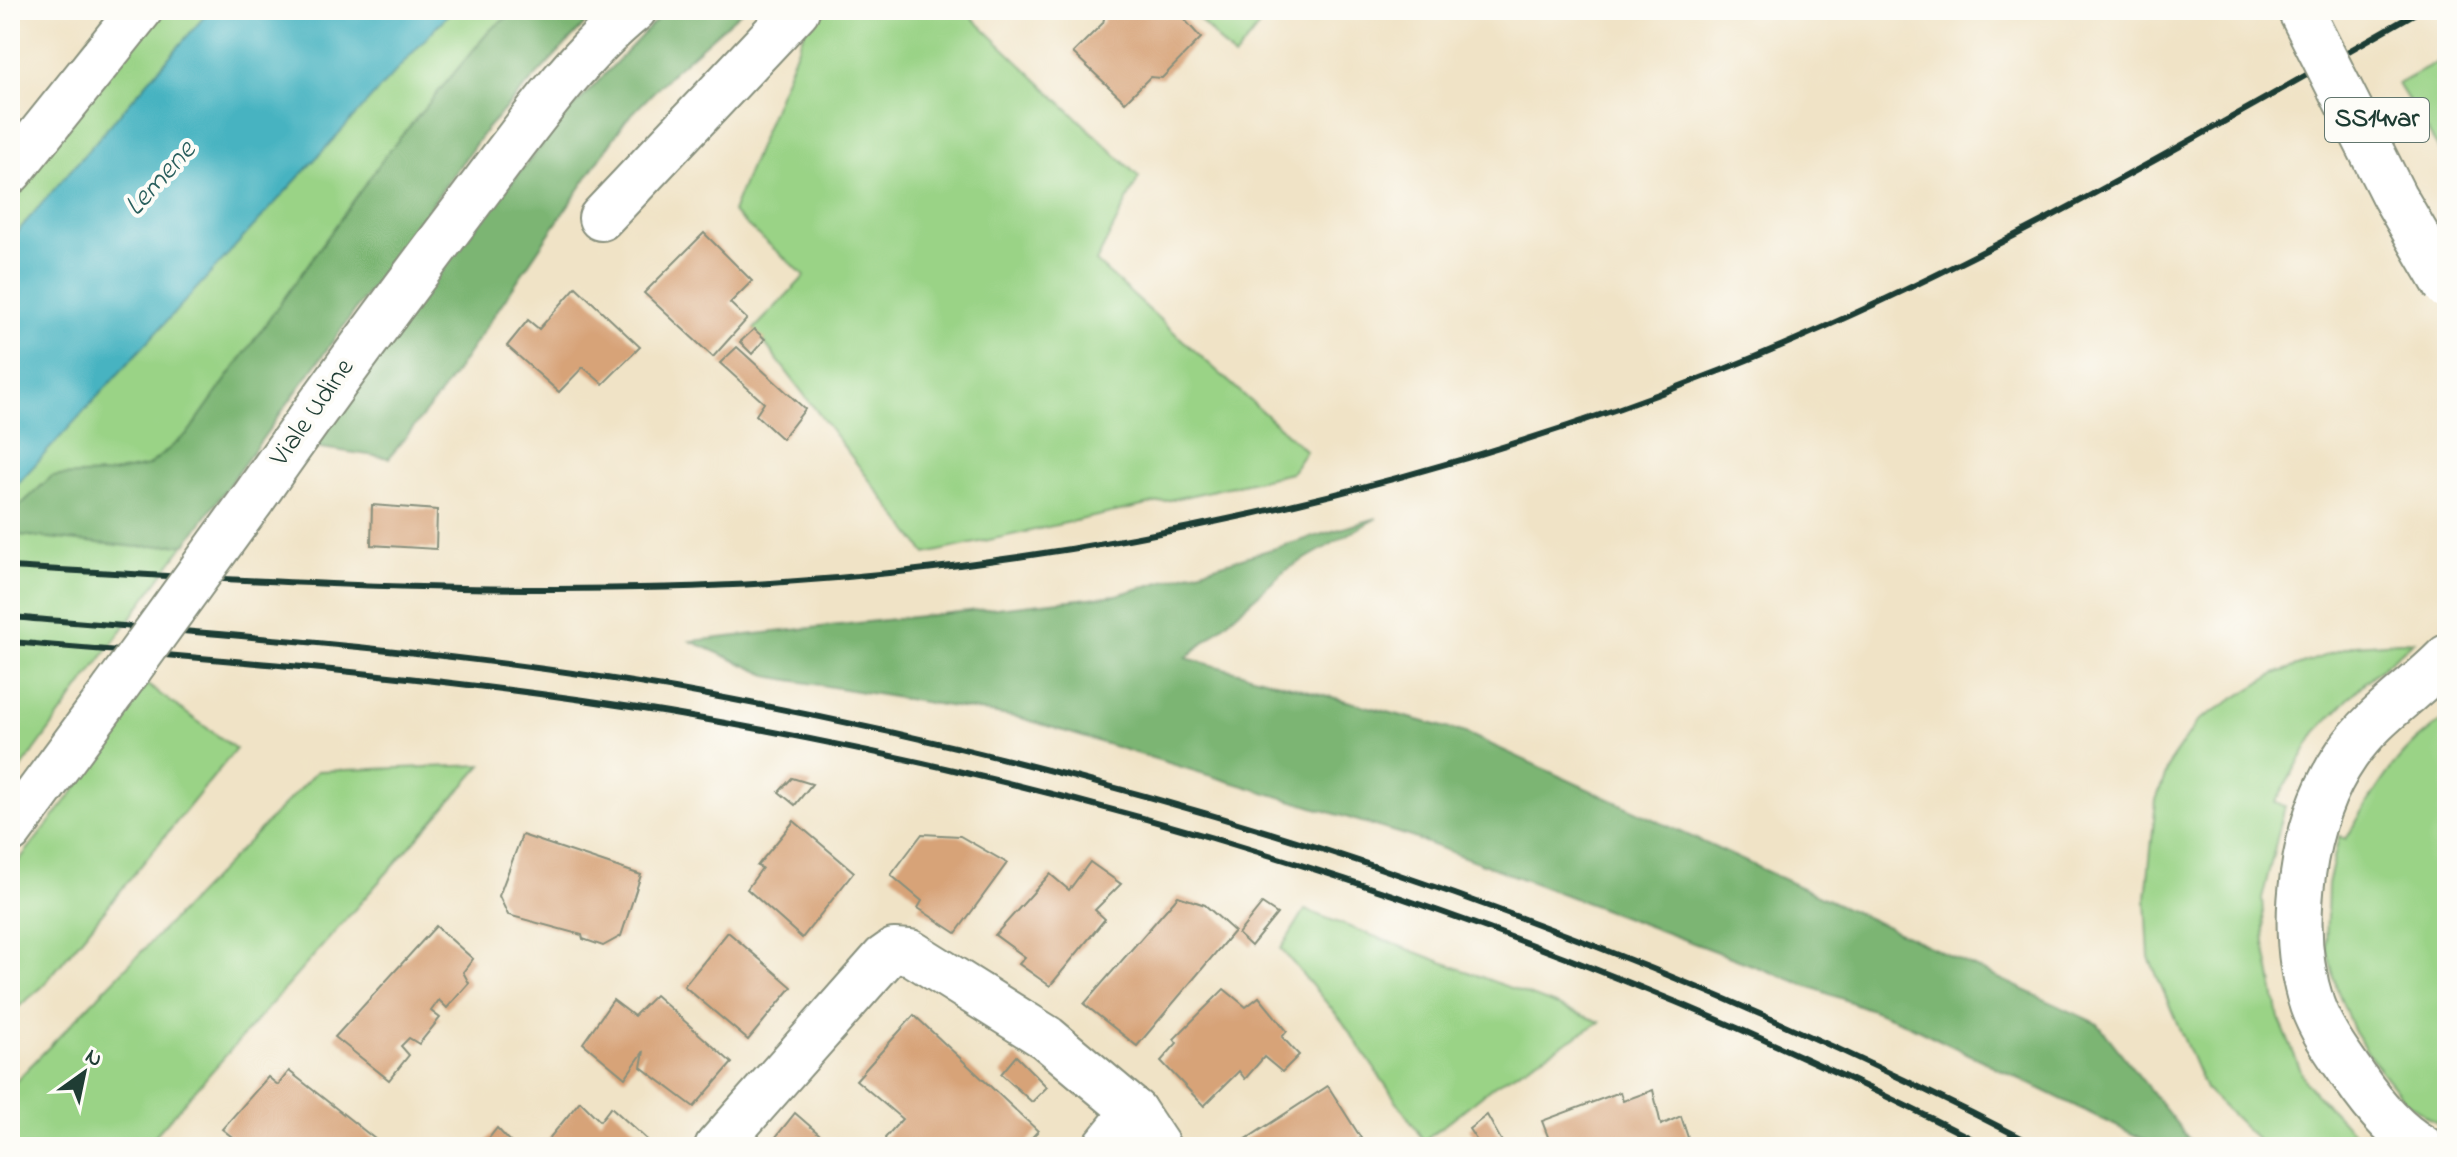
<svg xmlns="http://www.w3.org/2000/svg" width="2457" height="1157" font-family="'Indie Flower',sans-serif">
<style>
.green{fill:#9ad386;stroke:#5c885d;stroke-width:2}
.forest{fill:#7bb573;stroke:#4d7954;stroke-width:2}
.water{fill:#46b3c1;stroke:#32787a;stroke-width:2}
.building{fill:#d7a378}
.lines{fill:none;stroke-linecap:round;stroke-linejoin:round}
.minor-casing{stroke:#88907d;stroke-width:48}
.major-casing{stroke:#88907d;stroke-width:48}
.highway-casing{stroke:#88907d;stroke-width:48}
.minor{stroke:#fff;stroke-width:44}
.major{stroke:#fff;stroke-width:44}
.highway{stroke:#fff;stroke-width:44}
.rail{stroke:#1f3d34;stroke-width:6}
.major-bridge-casing{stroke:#88907d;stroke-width:48;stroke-linecap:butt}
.highway-bridge-casing{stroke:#88907d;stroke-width:48;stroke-linecap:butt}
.major-bridge{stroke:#fff;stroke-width:44}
.highway-bridge{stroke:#fff;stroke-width:44}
.labels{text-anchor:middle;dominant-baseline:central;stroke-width:8;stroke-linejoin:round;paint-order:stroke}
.shield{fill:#fdfcf7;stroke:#62766e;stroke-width:2}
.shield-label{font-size:26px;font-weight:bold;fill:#1f3d34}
.street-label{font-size:28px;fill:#1f3d34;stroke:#fdfcf7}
.water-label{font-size:30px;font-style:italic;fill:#2b605e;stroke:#fdfcf7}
</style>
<rect width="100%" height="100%" fill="#fdfcf7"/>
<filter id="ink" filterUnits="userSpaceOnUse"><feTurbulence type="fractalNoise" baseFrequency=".0125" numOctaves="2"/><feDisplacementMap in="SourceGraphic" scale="16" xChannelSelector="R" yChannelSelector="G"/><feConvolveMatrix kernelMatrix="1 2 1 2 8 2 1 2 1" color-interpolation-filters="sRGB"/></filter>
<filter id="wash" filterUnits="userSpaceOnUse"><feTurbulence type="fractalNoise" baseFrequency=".006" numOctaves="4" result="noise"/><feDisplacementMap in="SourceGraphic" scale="32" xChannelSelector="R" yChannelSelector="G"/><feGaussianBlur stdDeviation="1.8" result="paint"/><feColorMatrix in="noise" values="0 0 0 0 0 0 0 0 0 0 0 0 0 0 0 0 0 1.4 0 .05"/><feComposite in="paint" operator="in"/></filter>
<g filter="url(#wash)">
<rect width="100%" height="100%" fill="#f0e3c6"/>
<g class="green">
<polygon points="110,10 598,10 487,128 10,784 10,141"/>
<polygon points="813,10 964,10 1139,177 1096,262 1306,451 1291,473 926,554 754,329 805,276 732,212"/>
<polygon points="1191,10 1272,10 1234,58"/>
<polygon points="2447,57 2447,162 2398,84"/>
<polygon points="2414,641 2363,684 2316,732 2275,803 2285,806 2262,899 2265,944 2279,1018 2306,1083 2367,1147 2265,1147 2205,1089 2149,957 2146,898 2156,800 2171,760 2198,721 2275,674 2354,645"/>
<polygon points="146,684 236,749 42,987 10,1014 10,872 75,790"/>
<path d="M2447,719V1130L2405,1101L2376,1065L2354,1032L2337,989L2326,946L2328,885L2339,836L2346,839C2373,794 2399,745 2447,719Z"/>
<polygon points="482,765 145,1147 10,1147 10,1087 317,771"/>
<polygon points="1305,910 1600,1022 1495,1085 1424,1141 1342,1021 1281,949"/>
</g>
<g class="forest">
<polygon points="517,10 598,10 487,128 186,544 137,547 10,534 10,515 52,476 106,474 148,466 188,433 388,152 490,30"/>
<polygon points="666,10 743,10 675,70 626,120 442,392 389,458 314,447 407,310 569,112"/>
<polygon points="1377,518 1286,570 1186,658 1466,733 2098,1024 2195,1147 2159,1147 1901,1021 1411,837 1021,718 772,677 691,641 1117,595"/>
</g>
<polygon class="water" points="210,10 452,10 10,492 10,240"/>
<g id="blocks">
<g class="building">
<polygon points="1106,10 1176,10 1201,38 1162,78 1150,77 1125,102 1073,53 1103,23"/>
<polygon points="704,233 752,281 730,303 747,319 713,357 644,293"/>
<polygon points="576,287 640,347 603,384 583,367 559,392 507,346 528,320 539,329"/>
<polygon points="754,329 765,339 752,354 740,342"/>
<polygon points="737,347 805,409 782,439 756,415 764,403 720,363"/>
<polygon points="372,505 437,510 436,549 371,545"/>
<polygon points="792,778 812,784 795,805 779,792"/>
<polygon points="794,821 854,872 802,938 747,889 762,868 757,866"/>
<polygon points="922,834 960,836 1007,863 956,933 918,908 922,901 891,875"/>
<polygon points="522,835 641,875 621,936 603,946 583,939 582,935 508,915 499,896"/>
<polygon points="1090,862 1121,884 1095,910 1105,919 1050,986 1019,964 1025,957 995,935 1050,874 1069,890"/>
<polygon points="1178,896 1205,905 1234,931 1137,1046 1084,1004"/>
<polygon points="1262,904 1277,914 1251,946 1238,934"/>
<polygon points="436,926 473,959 463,972 469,983 447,1008 439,1000 431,1011 440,1018 419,1044 409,1038 401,1046 409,1055 389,1080 335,1037"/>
<polygon points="728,932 792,987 748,1040 684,986"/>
<polygon points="1224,989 1246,1007 1259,997 1287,1031 1282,1037 1299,1055 1282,1072 1264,1057 1245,1079 1239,1071 1204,1106 1161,1061 1177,1043 1174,1039"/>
<polygon points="655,995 732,1063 694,1107 641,1067 644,1051 625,1078 583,1043 613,1000 634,1016"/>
<polygon points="914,1015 1038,1131 1023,1147 888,1147 885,1138 902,1119 856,1080"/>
<polygon points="1016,1056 1047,1087 1032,1102 1001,1074"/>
<polygon points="289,1071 385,1147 245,1147 222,1129 268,1077 278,1085"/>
<polygon points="1328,1086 1361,1138 1349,1147 1234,1147"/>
<polygon points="1653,1090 1661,1125 1681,1116 1691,1147 1552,1147 1542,1121 1620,1092 1623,1101"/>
<polygon points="580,1101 600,1121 611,1107 655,1147 542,1147"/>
<polygon points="795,1113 834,1147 768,1147"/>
<polygon points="1487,1115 1505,1147 1481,1147 1469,1129"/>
<polygon points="497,1128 515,1147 482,1147"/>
</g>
</g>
</g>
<g filter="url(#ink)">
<use href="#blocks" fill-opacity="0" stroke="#88907d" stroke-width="2"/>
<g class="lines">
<g class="minor-casing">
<g id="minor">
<polyline points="10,172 140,10"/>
<polyline points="601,218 797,10"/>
<polyline points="717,1147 884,958 894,951 910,952 1047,1038 1134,1111 1158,1147"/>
<polyline points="1105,1147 1134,1111"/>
</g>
</g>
<g class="major-casing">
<g id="major">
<path d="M252,500C323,398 397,298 472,199C522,134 570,62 634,10"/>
<polyline points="10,831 114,690"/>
</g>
</g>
<g class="highway-casing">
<path id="highway" d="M2422,1147C2396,1132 2372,1103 2355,1078C2340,1056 2321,1031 2312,1005C2287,928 2301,820 2347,754C2373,716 2415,690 2447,657"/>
</g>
<use href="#minor" class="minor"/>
<use href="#major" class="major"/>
<use href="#highway" class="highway"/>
<g class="rail">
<path d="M10,567C263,582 518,598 771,583C1096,562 1419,489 1722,370C1966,274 2193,139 2421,10"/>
<path d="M10,617C232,635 455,651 675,689C1148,773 1612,925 2039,1147"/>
<path d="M10,642C230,660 450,677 668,713C1123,789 1577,935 1988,1147"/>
</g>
<g class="major-bridge-casing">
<polyline id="major-bridge" points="114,690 252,500"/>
</g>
<g class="highway-bridge-casing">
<polyline id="highway-bridge" points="2300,10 2394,196 2447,287"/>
</g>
<use href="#major-bridge" class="major-bridge"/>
<use href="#highway-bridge" class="highway-bridge"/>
</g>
</g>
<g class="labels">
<rect class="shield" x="2325" y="98" width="104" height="44" rx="6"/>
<g class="shield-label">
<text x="2377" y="120">SS14var</text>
</g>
<g class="street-label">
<text transform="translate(313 413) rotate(-55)">Viale Udine</text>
</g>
<g class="water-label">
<text transform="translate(161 179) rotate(-48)">Lemene</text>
</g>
</g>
<rect width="2457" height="1157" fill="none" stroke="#fdfcf7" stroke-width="40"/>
<g transform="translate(84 1073) rotate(33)" stroke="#fdfcf7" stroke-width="6" paint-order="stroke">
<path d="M0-6L14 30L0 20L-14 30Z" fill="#1f3d34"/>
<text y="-12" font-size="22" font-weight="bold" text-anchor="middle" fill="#1f3d34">N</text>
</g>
</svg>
